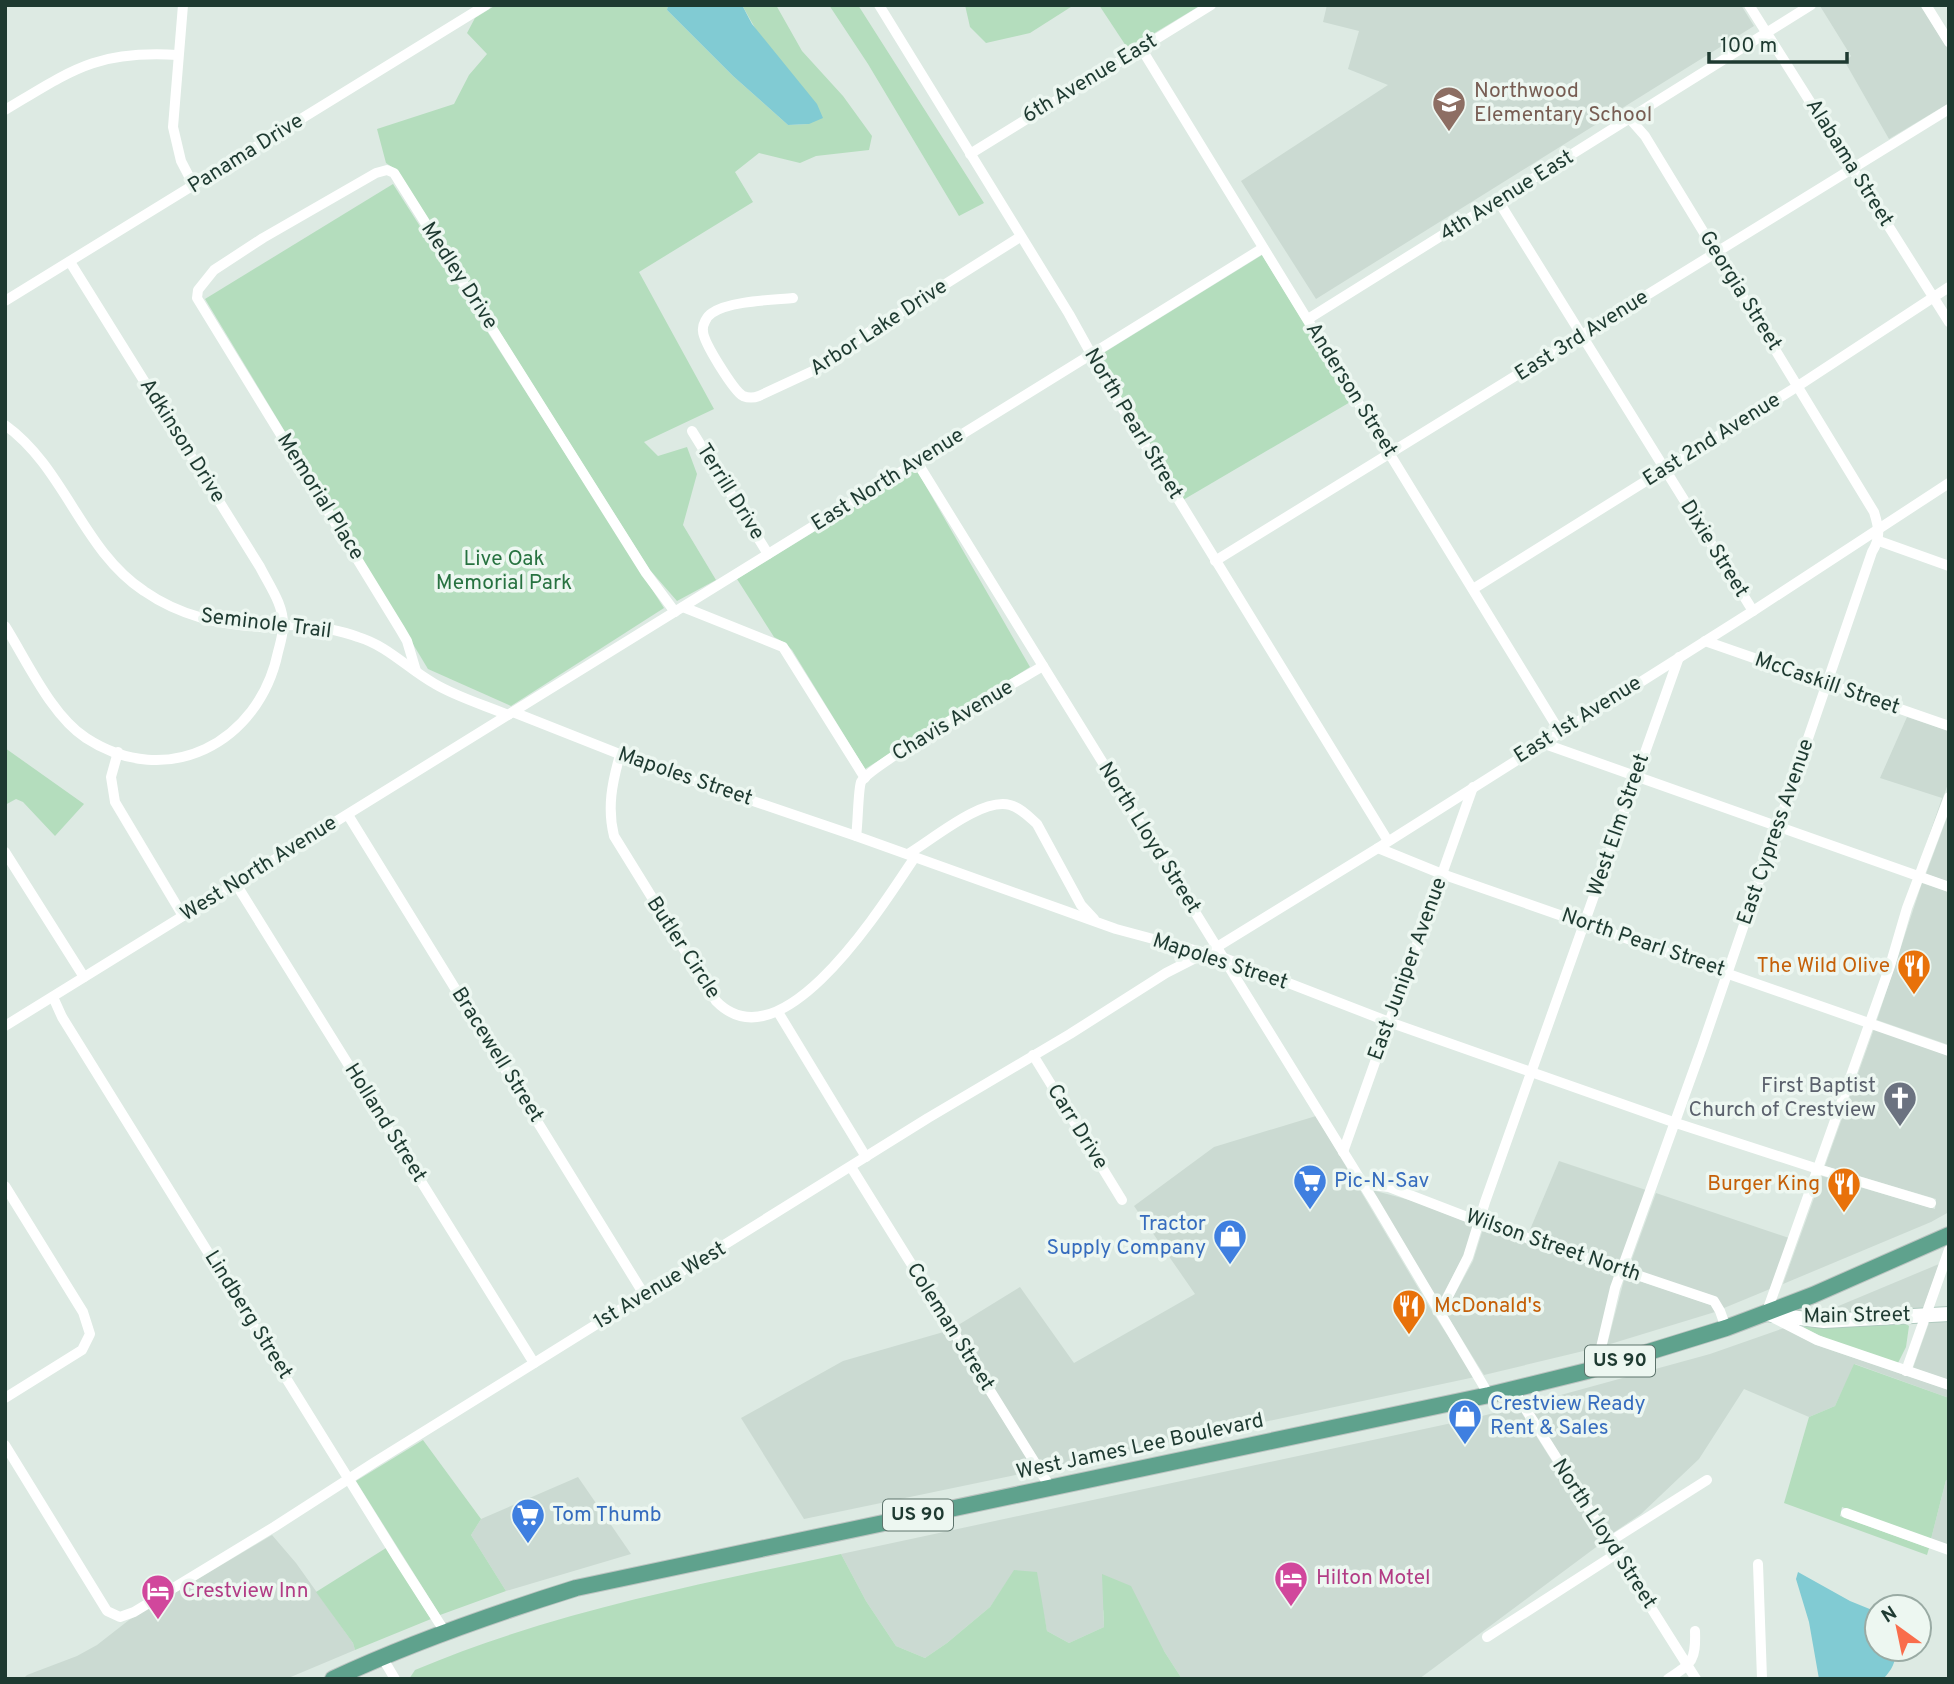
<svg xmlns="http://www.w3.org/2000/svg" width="1954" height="1684" font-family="Overpass,sans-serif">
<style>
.built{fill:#cbdad2}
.green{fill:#b4ddbd}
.water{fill:#81cbd3}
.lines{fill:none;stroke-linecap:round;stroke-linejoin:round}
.secondary-casing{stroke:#b0cabf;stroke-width:16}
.primary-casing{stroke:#bcc4c1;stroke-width:18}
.street{stroke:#fff;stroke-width:10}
.secondary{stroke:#fff;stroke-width:14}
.primary{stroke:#5fa28d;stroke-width:16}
.labels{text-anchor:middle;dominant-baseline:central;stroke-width:7;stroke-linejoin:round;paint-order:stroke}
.shield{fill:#edf7f1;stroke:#5c736b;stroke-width:2}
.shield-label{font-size:19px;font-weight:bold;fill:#1e3a31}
.street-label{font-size:21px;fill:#1e3a31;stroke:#edf7f1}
.education-label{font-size:21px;fill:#785e54;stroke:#edf7f1;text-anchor:start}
.park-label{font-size:21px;fill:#277240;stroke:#edf7f1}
.food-label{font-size:21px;fill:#c56008;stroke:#edf7f1;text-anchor:end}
.worship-label{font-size:21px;fill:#5b616d;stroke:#edf7f1;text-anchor:end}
.shop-label{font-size:21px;fill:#366cbe;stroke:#edf7f1;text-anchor:start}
.hotel-label{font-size:21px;fill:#b23c85;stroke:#edf7f1;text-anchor:start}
</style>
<rect width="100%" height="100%" fill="#ddeae3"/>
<g class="built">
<polygon points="1327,5 1741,5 1754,26 1316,299 1241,181 1388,85 1348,69 1359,31 1323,22"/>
<polygon points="1822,5 1920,5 1949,51 1949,103 1889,139 1845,62 1851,56 1820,6"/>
<polygon points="1907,717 1949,731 1949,781 1921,859 1942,798 1880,778"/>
<polygon points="1949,812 1949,882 1926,874"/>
<polygon points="1922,883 1949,892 1949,1045 1877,1020"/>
<polygon points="1874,1029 1949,1056 1949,1212 1931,1222 1783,1284 1822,1176 1935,1209 1936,1199 1825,1166"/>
<polygon points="1316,1116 1433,1313 1475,1377 1044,1469 955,1327 1020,1287 1074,1363 1195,1294 1134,1206 1214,1147"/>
<polygon points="1559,1161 1646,1190 1619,1264 1529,1232"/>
<polygon points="1372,1190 1413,1201 1474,1225 1464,1255 1439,1302"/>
<polygon points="1656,1193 1789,1238 1770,1289 1724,1308 1629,1267"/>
<polygon points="1483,1229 1616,1273 1596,1348 1484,1375 1445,1312 1473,1261"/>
<polygon points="1939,1264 1923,1310 1817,1315"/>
<polygon points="1625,1276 1711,1305 1715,1312 1607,1345"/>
<polygon points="1949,1319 1949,1380 1913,1368 1930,1320"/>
<polygon points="1784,1328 1816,1345 1949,1390 1949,1398 1855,1364 1835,1406 1809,1417 1744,1389 1699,1459 1641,1514 1610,1535 1528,1404 1710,1354"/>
<polygon points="947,1331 1035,1471 804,1519 741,1418 843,1361"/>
<polygon points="1518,1407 1603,1542 1419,1679 1182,1679 1164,1651 1103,1610 1104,1627 1069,1643 1047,1631 1042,1606 1015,1570 990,1607 947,1643 925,1658 896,1646 866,1601 841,1554 1466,1420"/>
<polygon points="578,1477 631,1554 506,1591 471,1535 481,1519"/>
<polygon points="1946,1480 1949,1480 1949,1545 1931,1539"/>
<polygon points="272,1535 296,1563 353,1643 355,1650 286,1679 23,1679 27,1675 77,1656 97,1645 129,1620"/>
</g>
<g class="green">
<polygon points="496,5 668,5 667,10 733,76 788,125 809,124 742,5 776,5 802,51 843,96 872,136 869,150 816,156 800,163 759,153 735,172 753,202 639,272 714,409 644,442 658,456 687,447 697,474 683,525 716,580 677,601 650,570 398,171 386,163 377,129 454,104 469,75 487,54 467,33 475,18"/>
<polygon points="829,5 858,5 984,203 959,216 868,64"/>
<polygon points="965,5 1074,5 1030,33 986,43 970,27"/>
<polygon points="1099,5 1201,5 1128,49"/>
<polygon points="393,184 664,608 511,706 428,669 205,299"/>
<polygon points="1262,255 1352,401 1183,500 1097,357"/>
<polygon points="916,469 1030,667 865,769 792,650 785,643 774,637 737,579"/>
<polygon points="5,748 84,804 55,836 23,802 16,799 5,805"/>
<polygon points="1903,1322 1909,1326 1906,1347 1897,1365 1848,1350 1803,1327 1854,1327"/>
<polygon points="1854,1364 1949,1398 1949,1480 1946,1480 1931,1539 1842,1507 1840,1516 1929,1548 1927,1555 1784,1503 1809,1417 1835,1406"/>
<polygon points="423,1440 481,1519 471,1535 506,1591 440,1615 356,1481"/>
<polygon points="386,1548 431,1619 355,1650 353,1643 316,1592"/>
<path d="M841,1554L866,1601L896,1646L925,1658L947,1643L990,1607L1014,1570L1037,1572L1047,1631L1069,1643L1104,1627L1102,1574L1131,1586L1164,1651L1182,1679H409L415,1670C552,1612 696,1585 841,1554Z"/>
</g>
<g class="water">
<polygon points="668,5 742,5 752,24 817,104 823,118 809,124 788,125 733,76 667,10"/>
<path d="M1798,1572L1850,1601L1877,1612V1649H1896C1896,1662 1892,1670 1883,1679H1819L1809,1622L1796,1579Z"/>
</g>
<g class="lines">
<g class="secondary-casing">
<polyline id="secondary" points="1766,1314 1824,1321 1949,1314"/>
</g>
<g class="primary-casing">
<path id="primary" d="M333,1679C412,1642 493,1614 576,1588L1489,1395L1587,1371L1726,1328L1813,1295L1949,1235"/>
</g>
<g class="street">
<polyline points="183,5 173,127 181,161 194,186"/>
<polyline points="879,5 1069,314 1110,388 1388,841"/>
<polyline points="1749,5 1949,322"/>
<polyline points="1926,5 1949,42"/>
<polyline points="1141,48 1560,732"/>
<path d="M5,110C72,70 96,50 178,55"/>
<polyline points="970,154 1211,5"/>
<polyline points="1499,202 1753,611"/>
<path d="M793,298C772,300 729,301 712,313C707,316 702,325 703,331C703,342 734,391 743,396C748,398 754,398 759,396L830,363L852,343L1020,237"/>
<polyline points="5,301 486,5"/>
<polyline points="1308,319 1811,5"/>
<path d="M5,425C65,468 82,550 144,591C180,616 220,625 264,627C275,627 285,625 296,625C313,625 342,631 358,637C388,646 408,669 435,684C457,697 484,705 508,715"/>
<polyline points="692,431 768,554"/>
<polyline points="917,462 1373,1200 1489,1395"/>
<polyline points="1879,541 1949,566"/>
<polyline points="1215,561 1949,109"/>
<polyline points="1473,589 1798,386 1949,287"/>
<polyline points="683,607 783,647 865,778"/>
<path d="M5,626C27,661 51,715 86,738C167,791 259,743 278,652C280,644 283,635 283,626C284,605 269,585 260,567L70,262"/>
<polyline points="1705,641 1949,726"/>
<polyline points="416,671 407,641 400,629 197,298 198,290 214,270 263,238 376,173 387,170 394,173 646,573 675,612"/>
<polyline points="513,712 647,765 856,836 1116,929 1224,958 1389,1022 1676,1123 1818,1169 1931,1203"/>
<polyline points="1542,743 1949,887"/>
<polyline points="118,752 111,777 115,802 183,916"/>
<path d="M620,755C612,783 607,808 614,836L716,1001C782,1069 884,903 915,857"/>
<polyline points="1949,797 1907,908 1890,966 1766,1314 1817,1340 1949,1385"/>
<polyline points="348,815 645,1296"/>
<path d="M856,836C858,825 858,790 861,782C870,765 1016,682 1043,666"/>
<polyline points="1378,848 1442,874 1949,1051"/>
<polyline points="5,852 84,977"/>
<path d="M908,854C932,840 982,797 1010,805C1021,808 1029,817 1037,824L1081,905L1094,919"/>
<polyline points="236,884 534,1363"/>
<polyline points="53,997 62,1017 397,1557 445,1632"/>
<polyline points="778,1012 866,1157"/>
<polyline points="5,1026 1263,248"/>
<polyline points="1033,1055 1122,1200"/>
<polyline points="1343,1152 1473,787"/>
<polyline points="851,1167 1050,1487"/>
<polyline points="1363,1184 1389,1187 1480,1222 1714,1301 1720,1311 1726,1328"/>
<polyline points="5,1186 83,1312 90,1334 82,1350 5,1398"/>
<polyline points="1440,1312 1468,1257 1485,1202 1679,657"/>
<path d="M1596,1369L1615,1288L1702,1047L1872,552C1881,537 1879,528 1874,512L1645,136L1630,119"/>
<polyline points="1906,1371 1949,1250"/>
<polyline points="1513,1389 1696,1679"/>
<polyline points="5,1445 107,1611 120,1617 134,1612 274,1527 375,1462 928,1118 1070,1034 1166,973 1217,947 1378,848 1753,611 1949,483"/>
<polyline points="1846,1513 1949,1550"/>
<polyline points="1609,1542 1707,1480"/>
<polyline points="1758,1564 1762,1679"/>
<polyline points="1487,1637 1616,1554"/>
<polyline points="382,1657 395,1679"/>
<path d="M1668,1679C1692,1663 1696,1661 1695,1631"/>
</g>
<use href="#secondary" class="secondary"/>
<use href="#primary" class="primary"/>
</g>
<defs>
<g id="school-pin" transform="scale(1.75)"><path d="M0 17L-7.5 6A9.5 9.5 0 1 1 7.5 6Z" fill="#8d6e63" stroke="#edf7f1"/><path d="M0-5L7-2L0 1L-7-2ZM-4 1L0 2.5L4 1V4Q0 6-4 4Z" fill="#fff"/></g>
<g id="restaurant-pin" transform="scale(1.75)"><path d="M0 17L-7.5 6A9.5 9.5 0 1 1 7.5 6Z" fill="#e8710a" stroke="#edf7f1"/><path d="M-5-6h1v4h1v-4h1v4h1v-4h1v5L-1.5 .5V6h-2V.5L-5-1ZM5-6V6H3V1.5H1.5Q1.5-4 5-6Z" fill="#fff"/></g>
<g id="church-pin" transform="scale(1.75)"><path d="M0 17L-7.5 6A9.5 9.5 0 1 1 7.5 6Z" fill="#6b7280" stroke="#edf7f1"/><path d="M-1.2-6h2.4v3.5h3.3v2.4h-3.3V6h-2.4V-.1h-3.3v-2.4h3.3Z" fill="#fff"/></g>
<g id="supermarket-pin" transform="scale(1.75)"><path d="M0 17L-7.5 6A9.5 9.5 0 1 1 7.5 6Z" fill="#3f7fe0" stroke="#edf7f1"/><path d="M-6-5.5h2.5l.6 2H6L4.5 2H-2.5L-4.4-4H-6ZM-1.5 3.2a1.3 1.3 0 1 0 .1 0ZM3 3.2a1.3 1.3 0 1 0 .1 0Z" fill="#fff"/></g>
<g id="shop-pin" transform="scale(1.75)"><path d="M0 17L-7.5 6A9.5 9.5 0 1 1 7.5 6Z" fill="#3f7fe0" stroke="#edf7f1"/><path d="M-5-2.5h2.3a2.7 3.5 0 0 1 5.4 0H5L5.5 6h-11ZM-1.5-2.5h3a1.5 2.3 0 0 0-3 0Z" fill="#fff"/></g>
<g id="hotel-pin" transform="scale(1.75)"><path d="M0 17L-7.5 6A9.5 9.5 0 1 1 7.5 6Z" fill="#d1479c" stroke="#edf7f1"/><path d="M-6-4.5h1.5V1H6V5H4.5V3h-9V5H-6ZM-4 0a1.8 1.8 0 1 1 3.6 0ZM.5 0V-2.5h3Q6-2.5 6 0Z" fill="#fff"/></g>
</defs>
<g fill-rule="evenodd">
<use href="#school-pin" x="1449" y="103"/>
<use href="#restaurant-pin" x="1914" y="966"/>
<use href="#church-pin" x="1900" y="1098"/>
<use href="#supermarket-pin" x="1310" y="1181"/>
<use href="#restaurant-pin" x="1844" y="1184"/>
<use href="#shop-pin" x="1230" y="1236"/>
<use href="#restaurant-pin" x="1409" y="1306"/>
<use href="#shop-pin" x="1465" y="1416"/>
<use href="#supermarket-pin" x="528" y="1515"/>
<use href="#hotel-pin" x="1291" y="1578"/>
<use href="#hotel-pin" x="158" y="1591"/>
</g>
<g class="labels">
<g class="shield">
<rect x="1585" y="1345.5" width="70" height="31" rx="5"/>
<rect x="883" y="1499.5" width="70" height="31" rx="5"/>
</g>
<g class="shield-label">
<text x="1620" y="1361">US 90</text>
<text x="918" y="1515">US 90</text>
</g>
<g class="street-label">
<text transform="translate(1090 79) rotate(-31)">6th Avenue East</text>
<text transform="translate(246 154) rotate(-32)">Panama Drive</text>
<text transform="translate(1849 163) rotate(58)">Alabama Street</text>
<text transform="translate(1507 196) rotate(-32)">4th Avenue East</text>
<text transform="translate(459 276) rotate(57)">Medley Drive</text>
<text transform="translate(1740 291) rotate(58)">Georgia Street</text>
<text transform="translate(879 328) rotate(-33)">Arbor Lake Drive</text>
<text transform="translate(1582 336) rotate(-32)">East 3rd Avenue</text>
<text transform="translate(1351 390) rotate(58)">Anderson Street</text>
<text transform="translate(1133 424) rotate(59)">North Pearl Street</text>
<text transform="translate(1712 440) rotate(-32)">East 2nd Avenue</text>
<text transform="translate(182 441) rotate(58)">Adkinson Drive</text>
<text transform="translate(888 480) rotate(-32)">East North Avenue</text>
<text transform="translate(730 492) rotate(58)">Terrill Drive</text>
<text transform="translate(320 497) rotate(58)">Memorial Place</text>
<text transform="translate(1714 549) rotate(58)">Dixie Street</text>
<text transform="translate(266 624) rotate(7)">Seminole Trail</text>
<text transform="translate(1827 684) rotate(19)">McCaskill Street</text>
<text transform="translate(1578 720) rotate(-32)">East 1st Avenue</text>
<text transform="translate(953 721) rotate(-31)">Chavis Avenue</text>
<text transform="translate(685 777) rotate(19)">Mapoles Street</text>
<text transform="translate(1619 825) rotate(-71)">West Elm Street</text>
<text transform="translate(1776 832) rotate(-71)">East Cypress Avenue</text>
<text transform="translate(1149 838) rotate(58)">North Lloyd Street</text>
<text transform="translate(259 869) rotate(-32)">West North Avenue</text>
<text transform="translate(1643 943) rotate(19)">North Pearl Street</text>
<text transform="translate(683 948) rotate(57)">Butler Circle</text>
<text transform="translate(1220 962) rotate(18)">Mapoles Street</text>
<text transform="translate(1408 969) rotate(-70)">East Juniper Avenue</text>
<text transform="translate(497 1055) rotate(58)">Bracewell Street</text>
<text transform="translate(385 1123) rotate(58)">Holland Street</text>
<text transform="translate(1077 1127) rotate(58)">Carr Drive</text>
<text transform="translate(1553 1246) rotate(19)">Wilson Street North</text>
<text transform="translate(660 1286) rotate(-31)">1st Avenue West</text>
<text transform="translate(248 1315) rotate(58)">Lindberg Street</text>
<text transform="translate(1857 1316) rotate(-1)">Main Street</text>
<text transform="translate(950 1327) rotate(58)">Coleman Street</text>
<text transform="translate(1140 1447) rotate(-12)">West James Lee Boulevard</text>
<text transform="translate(1604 1534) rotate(57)">North Lloyd Street</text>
</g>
<g class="education-label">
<text x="1474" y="91">Northwood<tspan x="1474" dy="24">Elementary School</tspan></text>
</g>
<g class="park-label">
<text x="504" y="559">Live Oak<tspan x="504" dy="24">Memorial Park</tspan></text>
</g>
<g class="food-label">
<text x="1890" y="966">The Wild Olive</text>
<text x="1820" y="1184">Burger King</text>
<text x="1434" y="1306" text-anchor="start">McDonald's</text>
</g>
<g class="worship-label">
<text x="1876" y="1086">First Baptist<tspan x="1876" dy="24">Church of Crestview</tspan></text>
</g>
<g class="shop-label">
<text x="1334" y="1181">Pic-N-Sav</text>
<text x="1206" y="1224" text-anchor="end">Tractor<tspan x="1206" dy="24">Supply Company</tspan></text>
<text x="1490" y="1404">Crestview Ready<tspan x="1490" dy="24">Rent &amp; Sales</tspan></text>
<text x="552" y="1515">Tom Thumb</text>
</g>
<g class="hotel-label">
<text x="1316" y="1578">Hilton Motel</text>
<text x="182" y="1591">Crestview Inn</text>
</g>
</g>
<rect width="1954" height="1684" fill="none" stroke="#1e3a31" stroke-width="14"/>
<g transform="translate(1898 1628) rotate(327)"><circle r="33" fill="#edf7f1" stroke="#9aaba4" stroke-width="2"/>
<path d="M0-5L12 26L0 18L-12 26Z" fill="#f96d4c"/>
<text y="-10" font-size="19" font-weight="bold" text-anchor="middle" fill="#1e3a31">N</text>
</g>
<path d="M1709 52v10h138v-10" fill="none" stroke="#1e3a31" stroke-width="3.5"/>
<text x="1720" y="52" font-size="21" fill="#1e3a31" stroke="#edf7f1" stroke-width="5" paint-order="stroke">100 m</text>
</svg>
